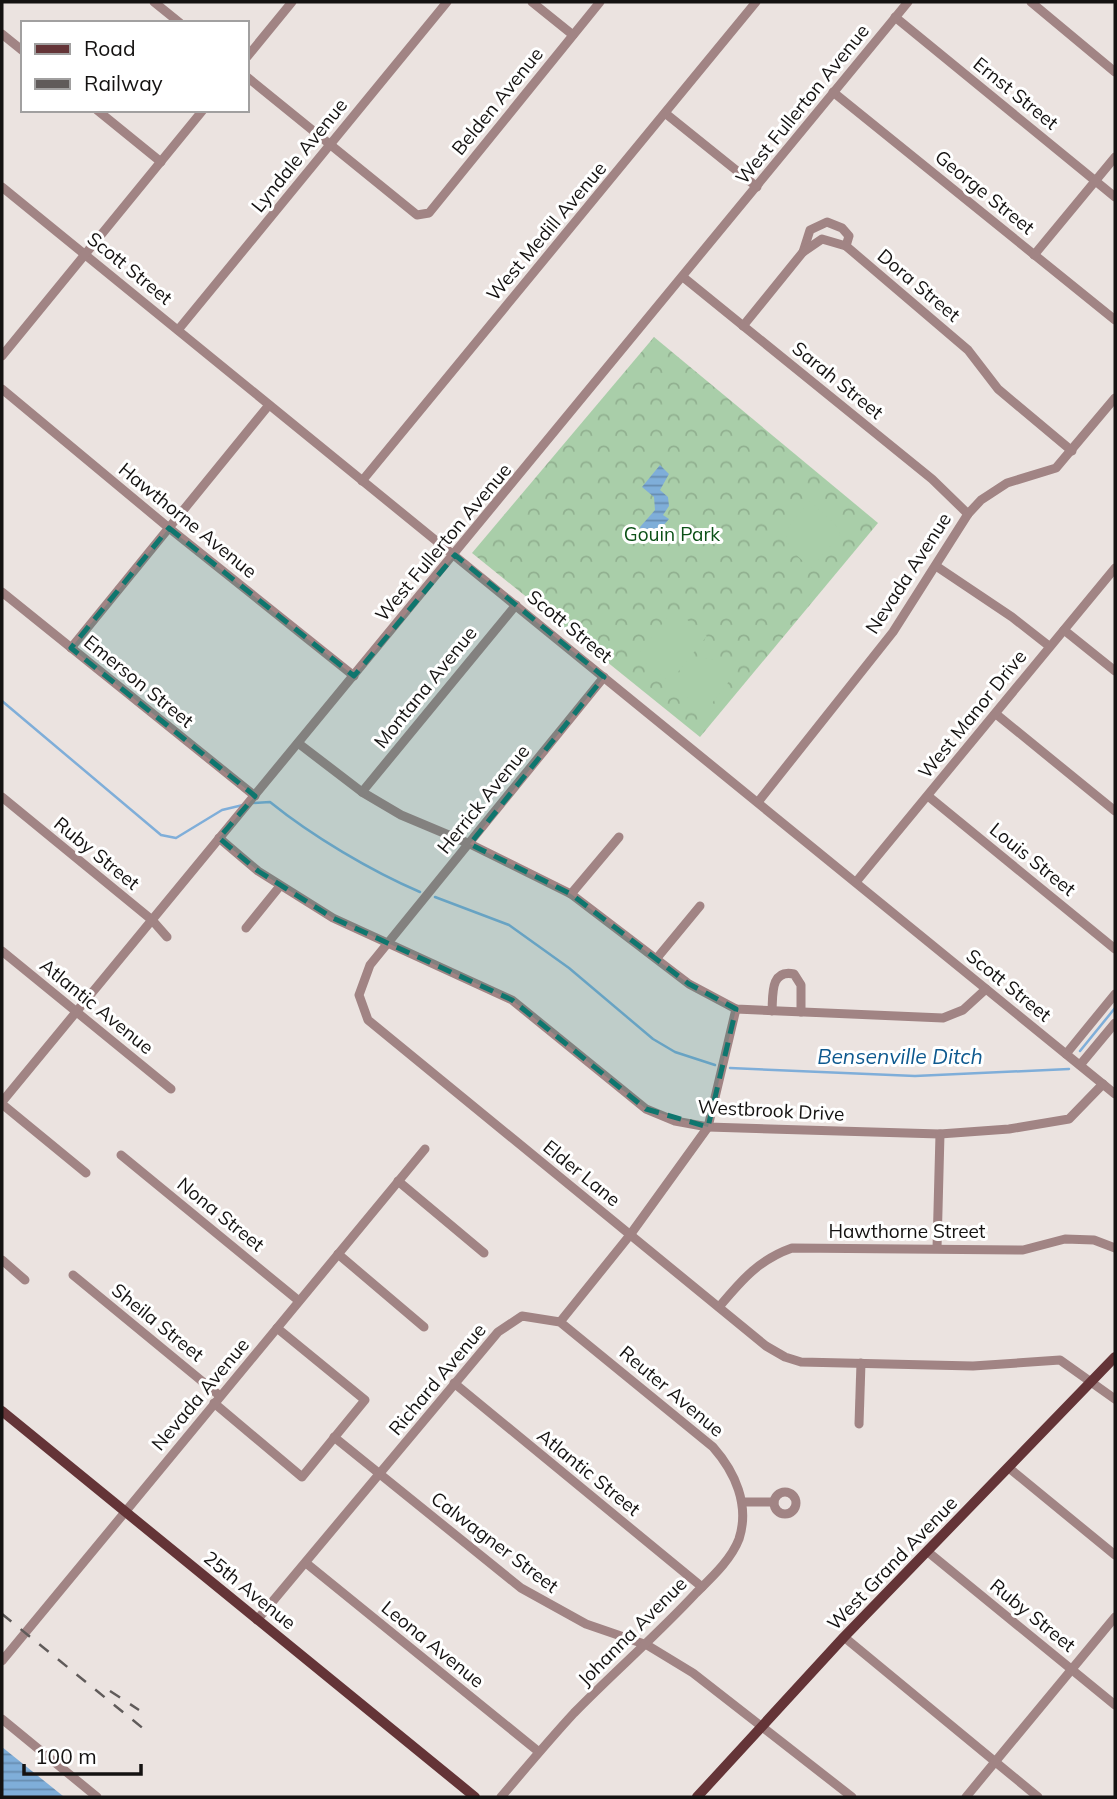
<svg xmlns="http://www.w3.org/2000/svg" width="1117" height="1799" font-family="Mulish,sans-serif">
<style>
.forest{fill:url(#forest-crowns)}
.pitch{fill:#a9cea9}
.water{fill:url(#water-rules)}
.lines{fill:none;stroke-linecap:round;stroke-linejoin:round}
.stream{stroke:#7faed9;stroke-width:2.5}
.minor{stroke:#a18484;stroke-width:9}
.major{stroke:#643437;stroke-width:10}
.rail{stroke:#605b5a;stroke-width:2.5;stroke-dasharray:12 12;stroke-linecap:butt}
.marked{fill:#0f766e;fill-opacity:0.2;stroke:#0f766e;stroke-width:5;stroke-dasharray:14 9;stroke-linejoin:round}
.labels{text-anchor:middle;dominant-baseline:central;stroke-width:6;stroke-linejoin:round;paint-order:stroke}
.street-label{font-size:19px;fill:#141211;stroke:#fff}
.park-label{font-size:19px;fill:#0c5117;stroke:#fff}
.water-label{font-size:21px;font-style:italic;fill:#0e598f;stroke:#fff}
</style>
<defs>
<pattern id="forest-crowns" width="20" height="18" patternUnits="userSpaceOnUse" patternTransform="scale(1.75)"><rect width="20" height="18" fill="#a9cea9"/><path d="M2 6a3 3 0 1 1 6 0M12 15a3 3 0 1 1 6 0" fill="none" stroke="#91b090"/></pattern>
<pattern id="water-rules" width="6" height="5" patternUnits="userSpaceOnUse" patternTransform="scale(1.75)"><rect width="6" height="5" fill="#7faed9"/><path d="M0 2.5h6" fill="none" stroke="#678caf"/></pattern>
</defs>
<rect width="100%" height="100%" fill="#ebe3e0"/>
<polygon class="forest" points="654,337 878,523 700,737 472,553"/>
<g class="pitch">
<path d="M810,501L839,528L840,535L811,568C776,539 781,534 810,501Z"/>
<polygon points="674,609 707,636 670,682 637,656"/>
<polygon points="701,658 713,660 734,675 709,707 700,707 670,684 685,666"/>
</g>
<g class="water">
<polygon points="660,465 669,474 660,490 668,497 669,506 663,515 669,519 651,540 641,532 640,527 655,510 654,497 642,487"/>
<polygon points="2,1747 63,1796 63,1797 2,1797"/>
</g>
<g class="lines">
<g class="stream">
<polyline points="2,701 161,835 176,838 222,810 243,805"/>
<path d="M253,803L270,802C312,836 371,871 420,892"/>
<polyline points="435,897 509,925 569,968 653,1039 675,1052 715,1065"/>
<polyline points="1080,1051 1115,1008"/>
<polyline points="730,1068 915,1076 1069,1069"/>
</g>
<g class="minor">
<polyline points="154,2 180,23"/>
<polyline points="532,2 573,35"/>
<polyline points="1031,2 1115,72"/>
<polyline points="895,17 1115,197"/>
<polyline points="2,34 23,51"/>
<polyline points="247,57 292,2"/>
<polyline points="247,77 417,215 429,213 600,2"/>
<polyline points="833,92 1115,320"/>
<polyline points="97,110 161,162"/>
<polyline points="665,113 757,187"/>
<polyline points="2,187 1115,1094"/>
<polyline points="803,252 810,230 827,222 842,228 849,236 846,246"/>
<polyline points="1034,255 1115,157"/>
<polyline points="683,277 932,479 968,514"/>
<polyline points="743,326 803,252 822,239 846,246 968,350 998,389 1072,451"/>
<polyline points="178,330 447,2"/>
<polyline points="2,356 203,110"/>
<polyline points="2,389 169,528 354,676"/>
<polyline points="362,481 756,2"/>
<polyline points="936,566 1012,617 1049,646"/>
<polyline points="2,592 255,796"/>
<polyline points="1064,630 1115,671"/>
<polyline points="71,648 269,405"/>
<polyline points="604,677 370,965 359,995 368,1020 766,1346 785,1357 801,1362 973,1366 1060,1360 1115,1399"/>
<polyline points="996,714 1115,811"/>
<polyline points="298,743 362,792 401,815 470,844 571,894 689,984 736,1009 943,1018 963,1010 986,989"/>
<polyline points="362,792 516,605"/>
<polyline points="928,796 1115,949"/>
<polyline points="2,797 152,920 167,937"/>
<polyline points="758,802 893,632 968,514 981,500 1007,483 1056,468 1115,398"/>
<polyline points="219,838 258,871 333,918 512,1000 646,1109 675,1121 708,1127 940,1134 1009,1129 1069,1119 1103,1084"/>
<polyline points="856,882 1115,568"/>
<polyline points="571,894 619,837"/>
<polyline points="246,928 280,886"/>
<polyline points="2,951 171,1089"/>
<polyline points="657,958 700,906"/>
<path d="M772,1011C773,995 770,969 794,974L801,985V1012"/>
<polyline points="1066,1054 1115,994"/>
<polyline points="1080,1065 1115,1023"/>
<polyline points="2,1102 908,2"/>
<polyline points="2,1104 86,1173"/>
<polyline points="121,1155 299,1301"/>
<polyline points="398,1181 484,1253"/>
<polyline points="937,1248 940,1134"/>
<polyline points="338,1254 424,1327"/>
<polyline points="2,1260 25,1280"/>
<polyline points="73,1275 220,1396"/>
<path d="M719,1307C741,1281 758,1260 792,1248L1023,1250L1065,1239L1094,1240L1115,1248"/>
<polyline points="560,1322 630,1235 708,1127 736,1009"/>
<polyline points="454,1383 702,1587"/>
<polyline points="214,1403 302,1477 365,1400 277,1328"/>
<polyline points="859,1424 861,1363"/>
<polyline points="334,1437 521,1588 586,1624 647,1645 693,1673 852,1797"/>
<polyline points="1009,1468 1115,1555"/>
<circle cx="785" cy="1503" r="11"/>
<polyline points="742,1502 774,1502"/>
<polyline points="928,1552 1115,1705"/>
<polyline points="306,1563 539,1752"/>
<path d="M257,1620L498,1332L522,1316L560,1322L713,1447C735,1472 750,1505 739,1539C731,1560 711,1578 696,1593C657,1635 614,1672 574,1713C549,1740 525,1769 501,1797"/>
<polyline points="844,1637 1038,1797"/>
<polyline points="2,1661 425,1149"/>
<polyline points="2,1719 97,1797"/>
<polyline points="966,1797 1115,1617"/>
</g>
<g class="major">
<polyline points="2,1411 475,1797"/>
<polyline points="697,1797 844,1637 1115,1357"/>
</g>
<g class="rail">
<polyline points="2,1614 150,1734"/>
<polyline points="110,1691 139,1710"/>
</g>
</g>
<path class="marked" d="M169,528L354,676L455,555L604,677L470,844L571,894L689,984L736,1009L708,1127L646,1109L512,1000L333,918L258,871L219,838L255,796L71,648Z"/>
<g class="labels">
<g class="street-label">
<text transform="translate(1016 93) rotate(39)">Ernst Street</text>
<text transform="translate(497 101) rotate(-51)">Belden Avenue</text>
<text transform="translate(802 104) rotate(-51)">West Fullerton Avenue</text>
<text transform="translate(299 155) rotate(-51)">Lyndale Avenue</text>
<text transform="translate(985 192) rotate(39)">George Street</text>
<text transform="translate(546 231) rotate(-50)">West Medill Avenue</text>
<text transform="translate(130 268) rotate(39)">Scott Street</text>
<text transform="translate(919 285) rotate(40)">Dora Street</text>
<text transform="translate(838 380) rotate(39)">Sarah Street</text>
<text transform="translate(188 520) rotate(39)">Hawthorne Avenue</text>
<text transform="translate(443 542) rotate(-50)">West Fullerton Avenue</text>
<text transform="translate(908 573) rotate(-57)">Nevada Avenue</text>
<text transform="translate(570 626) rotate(39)">Scott Street</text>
<text transform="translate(139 681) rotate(39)">Emerson Street</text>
<text transform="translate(425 687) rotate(-51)">Montana Avenue</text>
<text transform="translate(972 714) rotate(-51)">West Manor Drive</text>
<text transform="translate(483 799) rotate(-51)">Herrick Avenue</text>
<text transform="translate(97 853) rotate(39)">Ruby Street</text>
<text transform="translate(1033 859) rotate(39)">Louis Street</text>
<text transform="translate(1009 985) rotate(39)">Scott Street</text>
<text transform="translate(97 1006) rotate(39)">Atlantic Avenue</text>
<text transform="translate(771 1110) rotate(3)">Westbrook Drive</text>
<text transform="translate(582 1173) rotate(39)">Elder Lane</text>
<text transform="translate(221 1214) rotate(39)">Nona Street</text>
<text x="907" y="1231">Hawthorne Street</text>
<text transform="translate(158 1322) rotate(39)">Sheila Street</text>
<text transform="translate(437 1379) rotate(-50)">Richard Avenue</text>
<text transform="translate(672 1391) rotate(40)">Reuter Avenue</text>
<text transform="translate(200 1394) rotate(-50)">Nevada Avenue</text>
<text transform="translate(589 1472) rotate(39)">Atlantic Street</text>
<text transform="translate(495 1542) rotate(37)">Calwagner Street</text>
<text transform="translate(892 1563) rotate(-46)">West Grand Avenue</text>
<text transform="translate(250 1590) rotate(39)">25th Avenue</text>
<text transform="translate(1033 1615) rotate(39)">Ruby Street</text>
<text transform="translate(632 1631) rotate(-45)">Johanna Avenue</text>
<text transform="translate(433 1644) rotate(39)">Leona Avenue</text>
</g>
<g class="park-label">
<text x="672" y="534">Gouin Park</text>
</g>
<g class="water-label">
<text x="900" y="1056">Bensenville Ditch</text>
</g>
</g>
<rect width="1117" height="1799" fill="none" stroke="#141211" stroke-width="7"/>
<rect x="21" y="21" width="228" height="91" fill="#ffffff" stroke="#a1a0a0" stroke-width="2"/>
<rect x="35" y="44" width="35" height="10" fill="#643437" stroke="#a1a0a0" stroke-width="2"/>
<text x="84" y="56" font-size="21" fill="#141211">Road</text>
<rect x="35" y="79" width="35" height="10" fill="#605b5a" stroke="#a1a0a0" stroke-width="2"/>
<text x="84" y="91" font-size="21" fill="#141211">Railway</text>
<path d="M24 1764v10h117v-10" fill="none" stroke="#141211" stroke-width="3.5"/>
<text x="35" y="1764" font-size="21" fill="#141211" stroke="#ffffff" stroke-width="5" paint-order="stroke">100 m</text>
</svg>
